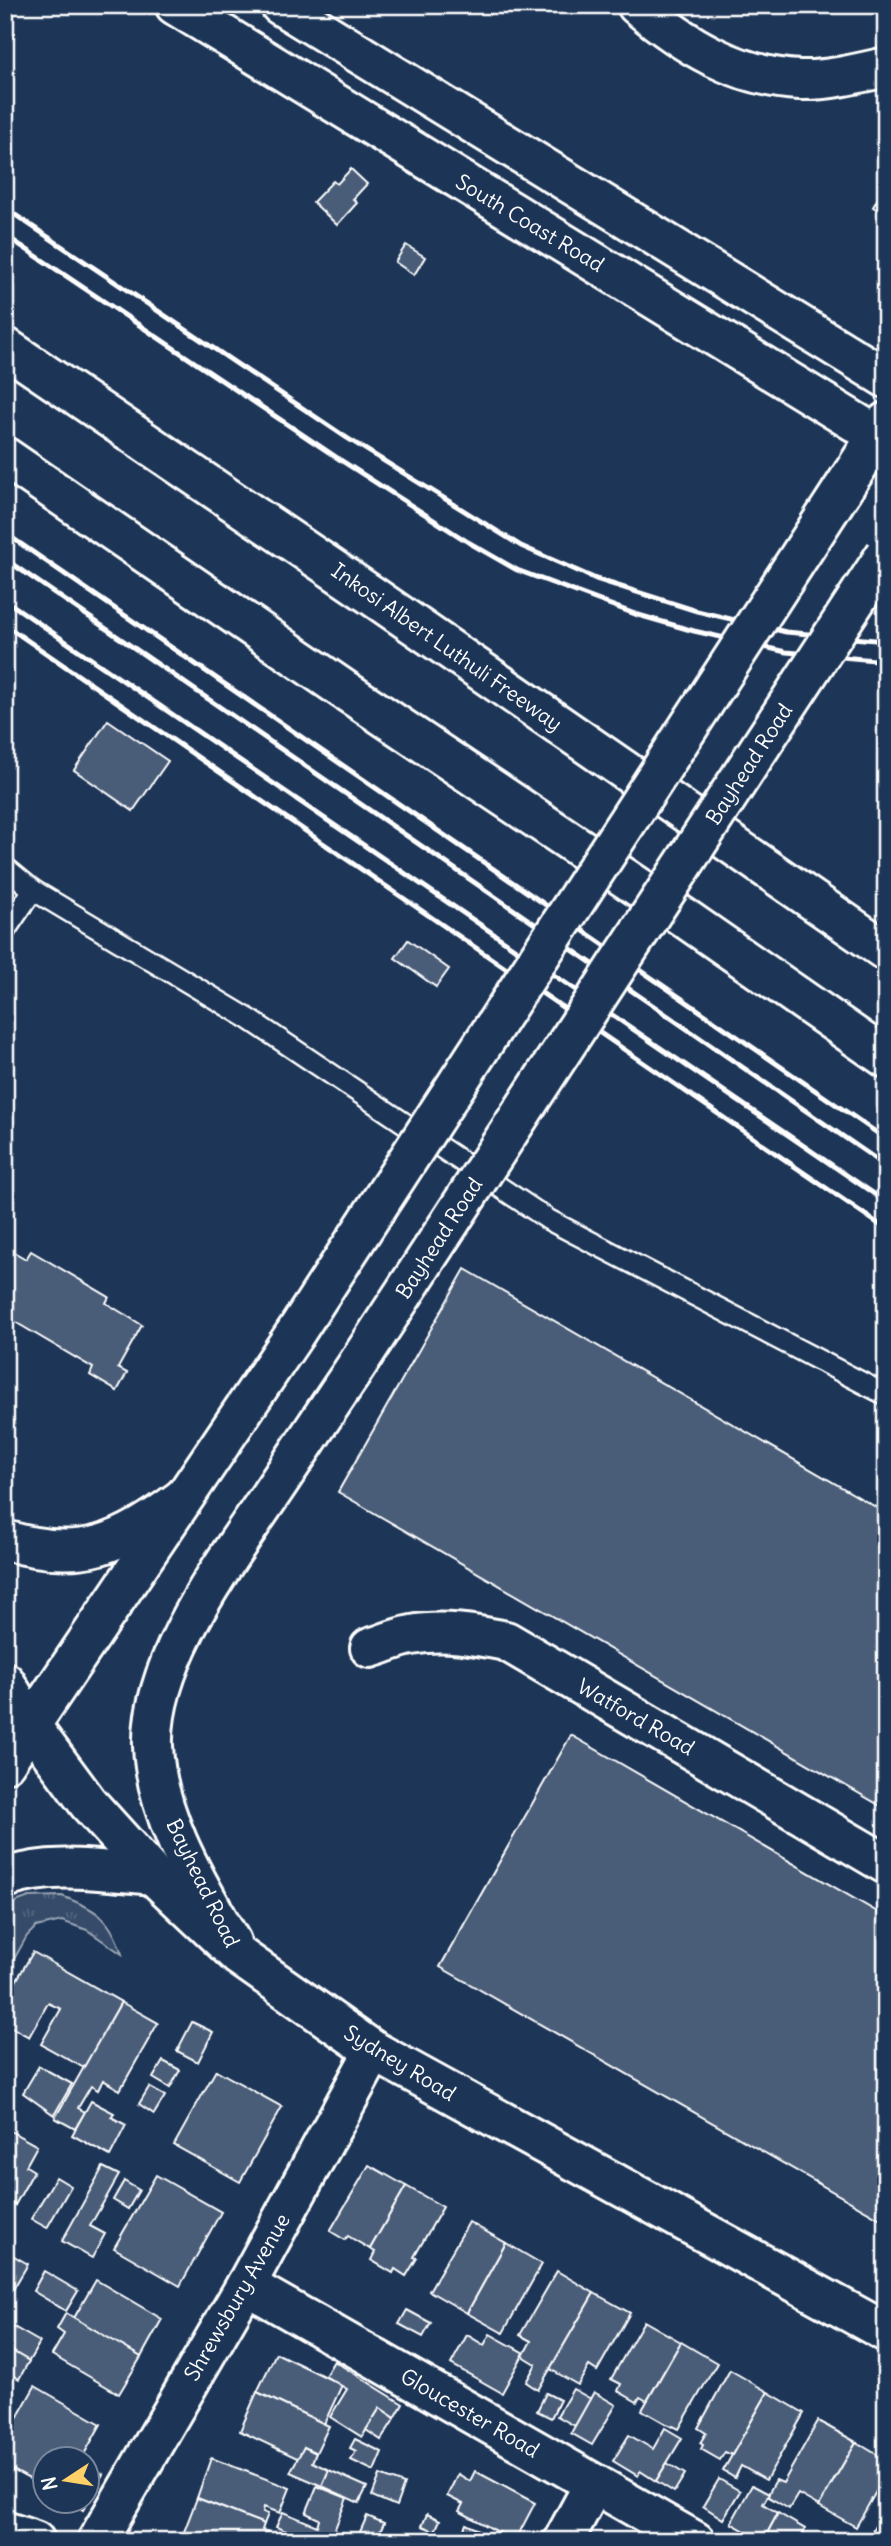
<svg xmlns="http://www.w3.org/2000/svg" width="891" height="2546" font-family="Delius,sans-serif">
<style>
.grass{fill:url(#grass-tufts);stroke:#9aa5b4;stroke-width:2}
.building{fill:#4a5d79;stroke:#fff;stroke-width:2}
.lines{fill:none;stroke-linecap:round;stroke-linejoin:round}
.lane-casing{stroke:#fff;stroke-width:24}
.street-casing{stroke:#fff;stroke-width:44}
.secondary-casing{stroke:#fff;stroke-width:44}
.highway-casing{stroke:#fff;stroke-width:44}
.lane{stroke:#1d3557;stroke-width:19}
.street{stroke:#1d3557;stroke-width:38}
.secondary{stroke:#1d3557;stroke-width:38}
.highway{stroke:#1d3557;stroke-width:38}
.rail{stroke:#fff;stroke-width:5}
.street-bridge-casing{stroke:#fff;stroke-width:44;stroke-linecap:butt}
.street-bridge{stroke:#1d3557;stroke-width:38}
.labels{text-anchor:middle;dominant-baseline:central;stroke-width:6;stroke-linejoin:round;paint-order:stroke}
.street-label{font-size:21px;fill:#fff;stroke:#1d3557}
</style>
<defs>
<pattern id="grass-tufts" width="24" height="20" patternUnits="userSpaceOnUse" patternTransform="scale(1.75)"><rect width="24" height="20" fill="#364b69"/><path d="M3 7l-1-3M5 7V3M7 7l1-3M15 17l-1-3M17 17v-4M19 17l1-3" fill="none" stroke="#546680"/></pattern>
</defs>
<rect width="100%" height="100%" fill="#1d3557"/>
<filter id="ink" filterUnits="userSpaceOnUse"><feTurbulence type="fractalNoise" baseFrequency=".0143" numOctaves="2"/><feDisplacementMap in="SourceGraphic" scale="14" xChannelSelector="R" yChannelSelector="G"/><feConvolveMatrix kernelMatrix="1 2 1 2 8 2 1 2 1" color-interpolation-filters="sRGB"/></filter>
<g filter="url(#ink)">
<path class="grass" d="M62,1896C97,1910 110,1917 122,1954L87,1930L62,1921L36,1927L27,1936L5,1975V1906L29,1897Z"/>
<g class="building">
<polygon points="351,169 367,184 353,199 357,203 337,225 313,202 333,181 337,184"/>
<polygon points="881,193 886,196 886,215 873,207"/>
<polygon points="406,245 425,257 414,275 395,262"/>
<polygon points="108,720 168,761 133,811 74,770"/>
<polygon points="408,940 449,969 436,987 395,958"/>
<polygon points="5,1247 26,1259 31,1251 109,1297 106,1303 142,1325 118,1368 127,1373 117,1391 90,1375 93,1368 5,1316"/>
<polygon points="465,1269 886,1513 886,1809 338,1492"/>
<polygon points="571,1735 886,1917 886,2222 440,1967"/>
<polygon points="33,1952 121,2002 84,2068 41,2044 61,2009 48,2003 29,2037 5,2024 5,2000"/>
<polygon points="121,2002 158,2023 120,2090 103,2080 98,2090 91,2086 78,2108 85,2112 75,2129 55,2118"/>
<polygon points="192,2022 213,2032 198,2062 177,2051"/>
<polygon points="163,2061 180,2070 170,2088 153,2078"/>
<polygon points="39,2066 72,2084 54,2115 23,2093"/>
<polygon points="216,2070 282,2107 240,2182 174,2145"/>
<polygon points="149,2087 165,2096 154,2114 139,2104"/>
<polygon points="91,2101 114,2113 111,2117 126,2125 110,2156 72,2135"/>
<polygon points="5,2128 37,2146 26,2166 34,2171 15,2205 7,2200 5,2202"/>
<polygon points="369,2165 406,2186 370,2249 348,2236 345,2240 330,2231"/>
<polygon points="103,2167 119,2175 90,2226 105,2234 92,2258 62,2241"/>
<polygon points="156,2175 221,2212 180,2286 114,2248"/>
<polygon points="56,2177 71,2186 47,2228 31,2219"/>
<polygon points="124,2181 139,2190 128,2209 113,2200"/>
<polygon points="406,2186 443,2207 414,2257 417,2258 406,2276 395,2269 393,2273 371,2260 375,2252 370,2249"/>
<polygon points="469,2222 506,2243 467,2313 429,2291"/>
<polygon points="506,2243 542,2264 503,2333 467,2313"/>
<polygon points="7,2252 28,2264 5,2303 5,2254"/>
<polygon points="44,2271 78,2291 66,2311 33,2291"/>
<polygon points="557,2271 594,2293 538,2390 526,2382 536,2364 523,2356 531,2341 520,2335"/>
<polygon points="96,2280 162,2319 141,2357 74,2318"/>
<polygon points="594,2293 630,2313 597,2371 589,2366 578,2385 550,2369"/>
<polygon points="407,2310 431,2323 423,2337 399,2324"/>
<polygon points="66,2313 141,2357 119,2394 52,2355 64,2334 57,2329"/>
<polygon points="644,2321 681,2342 647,2401 640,2397 637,2402 618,2391 621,2384 611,2379"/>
<polygon points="12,2326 40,2342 29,2361 5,2347 5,2339"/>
<polygon points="490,2334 524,2353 502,2393 451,2364 467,2335 484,2345"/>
<polygon points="681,2342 717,2363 679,2429 673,2426 672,2427 642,2410"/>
<polygon points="5,2347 29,2361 19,2379 5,2371"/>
<polygon points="276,2353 342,2385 324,2424 257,2392"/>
<polygon points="334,2361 403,2404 395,2418 380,2408 362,2437 330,2417 347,2389 325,2376"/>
<polygon points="730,2370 768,2392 732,2455 725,2452 720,2460 701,2449 703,2445 700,2443 706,2433 698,2428"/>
<polygon points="35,2386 101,2424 82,2458 46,2458 46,2488 5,2466 5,2439"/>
<polygon points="573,2389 591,2399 575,2426 557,2416"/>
<polygon points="257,2392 329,2426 316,2453 304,2447 299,2459 240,2431"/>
<polygon points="594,2392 616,2405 592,2445 571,2433"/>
<polygon points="768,2392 804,2413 766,2480 741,2466 735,2478 723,2471"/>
<polygon points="546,2393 560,2400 551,2418 537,2411"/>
<polygon points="380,2408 395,2418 381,2440 366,2430"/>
<polygon points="818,2421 856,2442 819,2506 798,2494 789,2509 767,2496 776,2480 783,2483"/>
<polygon points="665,2428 682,2438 656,2481 640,2471 638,2476 613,2461 629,2435 653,2449"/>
<polygon points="355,2439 382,2452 374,2471 351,2460 356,2451 350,2448"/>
<polygon points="856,2442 886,2460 886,2474 856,2527 819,2506"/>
<polygon points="304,2447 316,2453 312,2462 329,2470 322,2486 290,2472"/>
<polygon points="211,2458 290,2488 280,2513 264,2507 263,2512 268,2514 264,2524 197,2498"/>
<polygon points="667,2463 685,2474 674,2492 656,2481"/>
<polygon points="88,2465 103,2474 83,2510 67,2500 88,2500"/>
<polygon points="329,2470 367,2487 359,2503 322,2486"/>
<polygon points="475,2471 535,2503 515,2541 459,2511 463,2504 447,2496 458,2474 470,2481"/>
<polygon points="380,2475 404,2484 396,2506 372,2496"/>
<polygon points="719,2479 740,2491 723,2519 703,2506"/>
<polygon points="752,2485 769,2494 763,2504 778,2513 763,2541 731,2523"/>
<polygon points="317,2486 347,2498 330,2541 310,2541 276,2527 283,2512 317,2526 319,2519 306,2513"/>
<polygon points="197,2498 264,2524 262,2530 269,2532 266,2541 191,2541 182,2537"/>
<polygon points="886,2507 886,2541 880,2541 870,2535"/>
<polygon points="778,2513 805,2529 799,2541 763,2541"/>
<polygon points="427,2514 440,2520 435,2531 422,2526"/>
<polygon points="367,2516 384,2523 376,2541 356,2541"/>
<polygon points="466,2524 479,2530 476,2537 485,2541 459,2541"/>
<polygon points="283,2532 304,2541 279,2541"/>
<polygon points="837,2532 851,2541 831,2541"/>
</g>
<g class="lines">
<g class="lane-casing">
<g id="lane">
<polyline points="5,867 33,890"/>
<polyline points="5,931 33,890 249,1019 549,1220 886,1395"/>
</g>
</g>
<g class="street-casing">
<g id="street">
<path d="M637,5C684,45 737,77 800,80C828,81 859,73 886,67"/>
<polyline points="841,492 886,422"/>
<path d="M370,1648C384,1644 398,1637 412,1635C443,1629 475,1635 506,1641L886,1864"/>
<polyline points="5,1763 294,1335"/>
<path d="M231,1942C197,1883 156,1816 153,1746C150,1665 219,1571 262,1507C292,1463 321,1418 351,1374"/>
<polyline points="246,2285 695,2541"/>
<polyline points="5,2531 35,2541"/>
<polyline points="97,2541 246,2285 374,2051"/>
<polyline points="563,2541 594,2484"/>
</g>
</g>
<g class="secondary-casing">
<g id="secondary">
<polyline points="175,5 886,441"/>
<polyline points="280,5 886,378"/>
<path d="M5,1540C82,1563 122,1544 183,1498"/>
<polyline points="5,1682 31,1726 88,1803 153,1875 239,1956 374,2051 886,2332"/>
<path d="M5,1878C53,1861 103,1871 153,1875"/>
</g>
</g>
<g class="highway-casing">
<g id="highway">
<polyline points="5,347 374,597 886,951"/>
<polyline points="5,457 343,689 689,921 886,1058"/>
</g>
</g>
<use href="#lane" class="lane"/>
<use href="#street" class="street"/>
<use href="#secondary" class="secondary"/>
<use href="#highway" class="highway"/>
<g class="rail">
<polyline points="5,208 347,438 521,546 596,579 697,611 786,632 886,641"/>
<polyline points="5,235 339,459 468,542 517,570 635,614 694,631 786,652 886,661"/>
<polyline points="5,533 886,1139"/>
<polyline points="5,559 886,1166"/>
<polyline points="5,600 886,1202"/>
<polyline points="5,625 886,1229"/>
</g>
<g class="street-bridge-casing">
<g id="street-bridge">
<polyline points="294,1335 841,492"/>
<polyline points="351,1374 886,554"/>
</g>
</g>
<use href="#street-bridge" class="street-bridge"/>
</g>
</g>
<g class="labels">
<g class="street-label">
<text transform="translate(530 223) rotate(31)">South Coast Road</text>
<text transform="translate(447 647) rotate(35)">Inkosi Albert Luthuli Freeway</text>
<text transform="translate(749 764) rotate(-57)">Bayhead Road</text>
<text transform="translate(439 1238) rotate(-57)">Bayhead Road</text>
<text transform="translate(636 1717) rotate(30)">Watford Road</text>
<text transform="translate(203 1883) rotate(64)">Bayhead Road</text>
<text transform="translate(400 2063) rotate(31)">Sydney Road</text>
<text transform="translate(237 2297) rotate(-60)">Shrewsbury Avenue</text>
<text transform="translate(470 2413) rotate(30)">Gloucester Road</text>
</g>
</g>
<rect width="891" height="2546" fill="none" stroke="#1d3557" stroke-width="28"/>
<rect x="14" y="14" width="863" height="2518" fill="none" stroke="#fff" stroke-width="2.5" filter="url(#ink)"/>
<g transform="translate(66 2480) rotate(258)"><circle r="33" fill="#1d3557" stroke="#77869a" stroke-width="2"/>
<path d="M0-5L12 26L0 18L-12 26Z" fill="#ffd166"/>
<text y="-10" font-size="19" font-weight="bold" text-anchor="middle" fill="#ffffff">N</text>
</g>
</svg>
